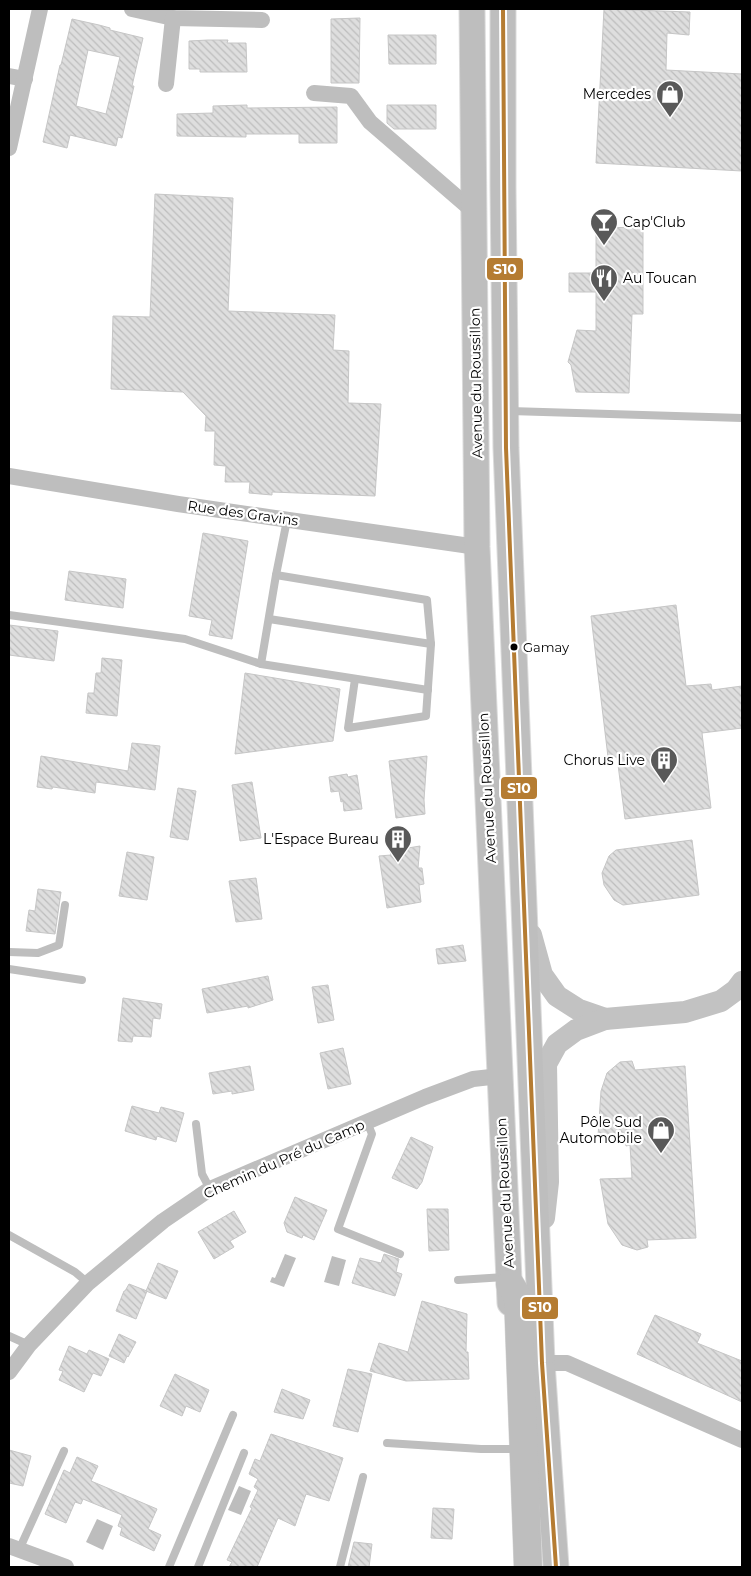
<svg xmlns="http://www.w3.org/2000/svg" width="751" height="1576" font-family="Montserrat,sans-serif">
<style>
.water{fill:#bdbdbd}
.building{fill:url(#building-back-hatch);stroke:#c6c6c6;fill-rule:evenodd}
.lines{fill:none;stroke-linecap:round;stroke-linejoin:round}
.primary-casing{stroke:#dbdbdb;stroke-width:27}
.highway-casing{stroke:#dbdbdb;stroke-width:29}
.lane{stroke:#bebebe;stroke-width:8}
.street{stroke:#bebebe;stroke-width:16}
.secondary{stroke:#c2c2c2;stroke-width:22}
.primary{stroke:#bebebe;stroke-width:25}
.highway{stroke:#bebebe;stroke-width:28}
.bus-1-casing{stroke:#fff;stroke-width:8}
.bus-1{stroke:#b57c32;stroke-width:4}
.bus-dot{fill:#000;stroke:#fff;stroke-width:2}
.labels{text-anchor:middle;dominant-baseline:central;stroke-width:4.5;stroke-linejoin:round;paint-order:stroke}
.bus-label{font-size:13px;fill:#000;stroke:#fff;text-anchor:start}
.poi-label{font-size:14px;fill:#000;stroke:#fff;text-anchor:end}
.street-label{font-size:14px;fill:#000;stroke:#fff}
.line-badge{stroke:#fff;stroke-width:2}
.badge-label{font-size:14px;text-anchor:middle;font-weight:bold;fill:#fff}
</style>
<defs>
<pattern id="building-back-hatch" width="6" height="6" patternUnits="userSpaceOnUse" patternTransform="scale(1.25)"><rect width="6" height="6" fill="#dedede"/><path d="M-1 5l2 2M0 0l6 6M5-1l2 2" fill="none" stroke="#bdbdbd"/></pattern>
</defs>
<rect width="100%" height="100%" fill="#fff"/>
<g class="water">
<polygon points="285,1254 296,1258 284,1287 270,1282 272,1277 275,1278"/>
<polygon points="332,1256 346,1260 339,1286 324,1282"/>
<polygon points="239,1486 251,1491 241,1515 228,1510"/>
<polygon points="97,1519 113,1526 103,1550 86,1542"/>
</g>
<g class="building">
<polygon points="604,9 690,12 689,35 667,33 666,70 742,74 742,171 596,163"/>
<polygon points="360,18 359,83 331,83 331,19"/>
<path d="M72,19L99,25L110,28V30L143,38L132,86H134L124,129L122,138L118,137L116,146L70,135L67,148L43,142L60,65H61ZM88,50L120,57L106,114L76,106Z"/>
<polygon points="388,35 436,35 436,64 389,64"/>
<polygon points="208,40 228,40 227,43 246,43 247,72 200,72 200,69 189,69 189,41"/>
<polygon points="247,105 247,108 337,107 337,143 299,143 299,134 246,134 246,137 177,136 177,114 213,113 213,106"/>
<polygon points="387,105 436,105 436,129 394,129 387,123"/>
<polygon points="155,194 233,198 228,311 335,315 333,350 349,351 348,403 381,404 375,496 272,492 272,495 249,493 250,482 225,482 226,466 214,465 215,431 205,431 206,416 183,392 111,389 113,316 150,317"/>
<polygon points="596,227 643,228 643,314 632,314 629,393 576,392 571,365 568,362 577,330 596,331 596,292 569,292 569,273 596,273"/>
<polygon points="203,533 248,541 232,639 209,635 212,620 189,616"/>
<polygon points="69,571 126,579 123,608 65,600"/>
<polygon points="676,605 686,686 711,684 712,690 742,686 742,728 702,733 711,808 625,819 617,757 608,757 591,616"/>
<polygon points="9,625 58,631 54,661 9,655"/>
<polygon points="102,658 122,660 117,716 86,713 88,693 94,693 96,673 101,673"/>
<polygon points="245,673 340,689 333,741 235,754"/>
<polygon points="132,743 160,746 155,790 96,782 95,793 53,787 52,789 37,787 41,756 128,771"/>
<polygon points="427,756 424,800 425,814 396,818 389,761"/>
<polygon points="347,774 348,777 357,775 362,809 344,811 343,801 341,802 339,791 331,792 329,777"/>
<polygon points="252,782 261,838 240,841 232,785"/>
<polygon points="178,788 196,791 188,840 170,837"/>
<polygon points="692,840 699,895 623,905 614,900 604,885 602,873 609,856 616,850"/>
<polygon points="420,846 418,868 422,868 424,884 419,885 421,902 387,908 379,856 391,855 390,851"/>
<polygon points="127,852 154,857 147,900 119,896"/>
<polygon points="256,878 262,919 236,922 229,881"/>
<polygon points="38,889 61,892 55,934 26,931 29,910 35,911"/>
<polygon points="463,945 466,961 438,964 436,949"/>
<polygon points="268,976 273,1000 248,1008 248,1006 207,1013 202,989"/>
<polygon points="328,985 334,1020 318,1023 312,987"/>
<polygon points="123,998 162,1004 160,1019 153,1018 151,1037 133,1036 132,1042 118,1041"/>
<polygon points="343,1048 351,1084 328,1089 320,1053"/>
<polygon points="632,1061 635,1070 685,1066 696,1238 647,1240 648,1247 637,1250 622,1245 608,1224 600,1179 632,1178 630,1145 626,1146 624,1134 598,1136 601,1091 607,1073 620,1062"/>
<polygon points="250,1066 254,1090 232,1094 232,1091 213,1094 209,1073"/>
<polygon points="132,1106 159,1113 161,1107 184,1113 176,1142 157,1136 156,1140 125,1131"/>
<polygon points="411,1137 433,1147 422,1182 417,1189 392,1178"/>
<polygon points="295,1197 327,1210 314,1240 303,1235 302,1238 287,1232 284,1223"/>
<polygon points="427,1209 448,1209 449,1250 429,1251"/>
<polygon points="234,1211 246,1232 230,1241 234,1247 214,1259 198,1232"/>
<polygon points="384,1254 399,1259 396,1272 402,1274 395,1296 352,1283 360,1258 381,1263"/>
<polygon points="158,1263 178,1271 166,1299 146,1291"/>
<polygon points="129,1284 147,1291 136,1319 116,1311 124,1291 125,1291"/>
<polygon points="422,1301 467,1314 466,1352 468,1352 469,1379 406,1381 370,1371 379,1343 408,1352"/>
<polygon points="655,1315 701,1334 697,1343 742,1361 742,1402 637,1354"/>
<polygon points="119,1334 136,1342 128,1357 127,1356 124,1363 109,1356"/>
<polygon points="69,1346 87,1354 89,1350 109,1359 101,1376 93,1373 84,1392 59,1380 63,1371 59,1370"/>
<polygon points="348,1369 372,1374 358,1432 333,1426"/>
<polygon points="175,1374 209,1390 200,1412 186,1406 182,1416 160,1406"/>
<polygon points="282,1389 310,1400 303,1419 274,1412"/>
<polygon points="271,1434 343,1458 329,1501 306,1494 295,1526 278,1518 257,1567 229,1567 232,1562 227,1560 252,1508 250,1507 258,1490 254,1487 258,1479 249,1474 255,1459 260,1461"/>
<polygon points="9,1450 31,1456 23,1486 9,1483"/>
<polygon points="77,1457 98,1466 91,1481 157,1509 148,1529 161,1535 154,1551 120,1535 122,1528 118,1526 122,1515 83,1499 81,1504 75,1502 66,1523 45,1514 64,1470 70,1473"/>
<polygon points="433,1508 454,1509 452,1539 431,1538"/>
<polygon points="354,1542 372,1544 369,1567 348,1567"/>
</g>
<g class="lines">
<g class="primary-casing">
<g id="primary">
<polyline points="472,9 477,547 510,1303"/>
<polyline points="503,9 503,187 506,448 542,1363 556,1567"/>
</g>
</g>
<g class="highway-casing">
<polyline id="highway" points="510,1284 518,1297 528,1567"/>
</g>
<g class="lane">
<polyline points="510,411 742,418"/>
<polyline points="276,575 427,600 431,644 426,716 348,728 355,679"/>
<polyline points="9,615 185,639 261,664 428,690"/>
<polyline points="269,619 431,644"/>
<polyline points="261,664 276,575 287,520"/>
<polyline points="9,952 38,953 59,945 65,905"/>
<polyline points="9,969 82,980"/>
<polyline points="367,1122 372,1134 338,1229 400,1254"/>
<polyline points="196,1124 202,1174 210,1189"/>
<polyline points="9,1235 75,1272 88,1283"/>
<polyline points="458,1280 505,1277"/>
<polyline points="9,1336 29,1345"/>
<polyline points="387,1443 481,1449 512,1449"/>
<polyline points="19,1550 64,1451"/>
<polyline points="169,1567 233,1415"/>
<polyline points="198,1567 244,1453"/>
<polyline points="340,1567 363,1477"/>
</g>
<g class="street">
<polyline points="132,9 173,18 262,20"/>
<polyline points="9,76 25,79"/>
<polyline points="166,84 173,18"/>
<polyline points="314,93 351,96 370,122 473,211"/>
<polyline points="9,148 40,9"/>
<polyline points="9,476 178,504 477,547"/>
<polyline points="542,1363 567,1363 742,1440"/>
<polyline points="9,1372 29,1345 88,1283 163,1221 210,1189 425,1097 473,1079 500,1076"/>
<polyline points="9,1546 66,1567"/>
</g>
<g class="secondary">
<polyline points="531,935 542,975 557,996 579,1010 605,1019"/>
<polyline points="544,1218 548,1182 546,1064 557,1044 576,1030 605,1019 685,1012 721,1001 736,990 742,982"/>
</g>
<use href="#primary" class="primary"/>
<use href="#highway" class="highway"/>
<g class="bus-1-casing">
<polyline id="bus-1" points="503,9 506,448 542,1363 556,1567"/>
</g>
<use href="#bus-1" class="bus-1"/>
</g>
<defs>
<g id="shop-pin" transform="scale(1.4375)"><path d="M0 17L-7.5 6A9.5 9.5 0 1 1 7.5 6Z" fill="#595959" stroke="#fff"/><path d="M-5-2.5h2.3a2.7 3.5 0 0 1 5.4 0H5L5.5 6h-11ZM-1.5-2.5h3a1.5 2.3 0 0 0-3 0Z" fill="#fff"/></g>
<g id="bar-pin" transform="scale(1.4375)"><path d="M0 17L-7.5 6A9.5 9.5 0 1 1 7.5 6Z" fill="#595959" stroke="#fff"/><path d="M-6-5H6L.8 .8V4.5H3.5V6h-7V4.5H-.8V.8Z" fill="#fff"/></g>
<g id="restaurant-pin" transform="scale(1.4375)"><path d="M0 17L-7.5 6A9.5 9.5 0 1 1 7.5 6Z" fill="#595959" stroke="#fff"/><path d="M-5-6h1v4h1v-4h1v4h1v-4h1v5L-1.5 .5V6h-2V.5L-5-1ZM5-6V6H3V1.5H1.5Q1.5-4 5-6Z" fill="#fff"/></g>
<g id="building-pin" transform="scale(1.4375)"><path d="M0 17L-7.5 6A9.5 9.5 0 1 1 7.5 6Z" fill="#595959" stroke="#fff"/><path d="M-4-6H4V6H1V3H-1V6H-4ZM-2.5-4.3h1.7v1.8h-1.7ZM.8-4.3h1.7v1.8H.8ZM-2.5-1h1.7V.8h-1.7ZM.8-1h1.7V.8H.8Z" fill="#fff"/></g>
</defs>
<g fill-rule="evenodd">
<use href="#shop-pin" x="670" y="94"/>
<use href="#bar-pin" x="604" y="222"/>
<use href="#restaurant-pin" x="604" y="278"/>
<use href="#building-pin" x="664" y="760"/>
<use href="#building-pin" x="398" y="839"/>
<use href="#shop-pin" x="661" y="1130"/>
</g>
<circle class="bus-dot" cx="514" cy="647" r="4.5"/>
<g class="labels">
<g class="bus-label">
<text x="523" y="647">Gamay</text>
</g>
<g class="poi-label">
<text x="651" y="94">Mercedes</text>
<text x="623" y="222" text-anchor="start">Cap'Club</text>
<text x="623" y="278" text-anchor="start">Au Toucan</text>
<text x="645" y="760">Chorus Live</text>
<text x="379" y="839">L'Espace Bureau</text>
<text x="642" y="1122">Pôle Sud<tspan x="642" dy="16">Automobile</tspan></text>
</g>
<g class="street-label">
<text transform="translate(476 383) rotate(-91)">Avenue du Roussillon</text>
<text transform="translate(243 513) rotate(8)">Rue des Gravins</text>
<text transform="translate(487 788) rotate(-93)">Avenue du Roussillon</text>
<text transform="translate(284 1159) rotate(-24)">Chemin du Pré du Camp</text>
<text transform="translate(505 1193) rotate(-93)">Avenue du Roussillon</text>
</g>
</g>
<g class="line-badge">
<rect x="486" y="257" width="38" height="24" rx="5" fill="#b57c32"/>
<rect x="500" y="776" width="38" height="24" rx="5" fill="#b57c32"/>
<rect x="521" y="1296" width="38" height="24" rx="5" fill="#b57c32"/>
</g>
<g class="badge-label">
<text x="505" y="274">S10</text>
<text x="519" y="793">S10</text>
<text x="540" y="1312">S10</text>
</g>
<rect width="751" height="1576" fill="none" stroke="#000000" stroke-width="20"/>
</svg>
